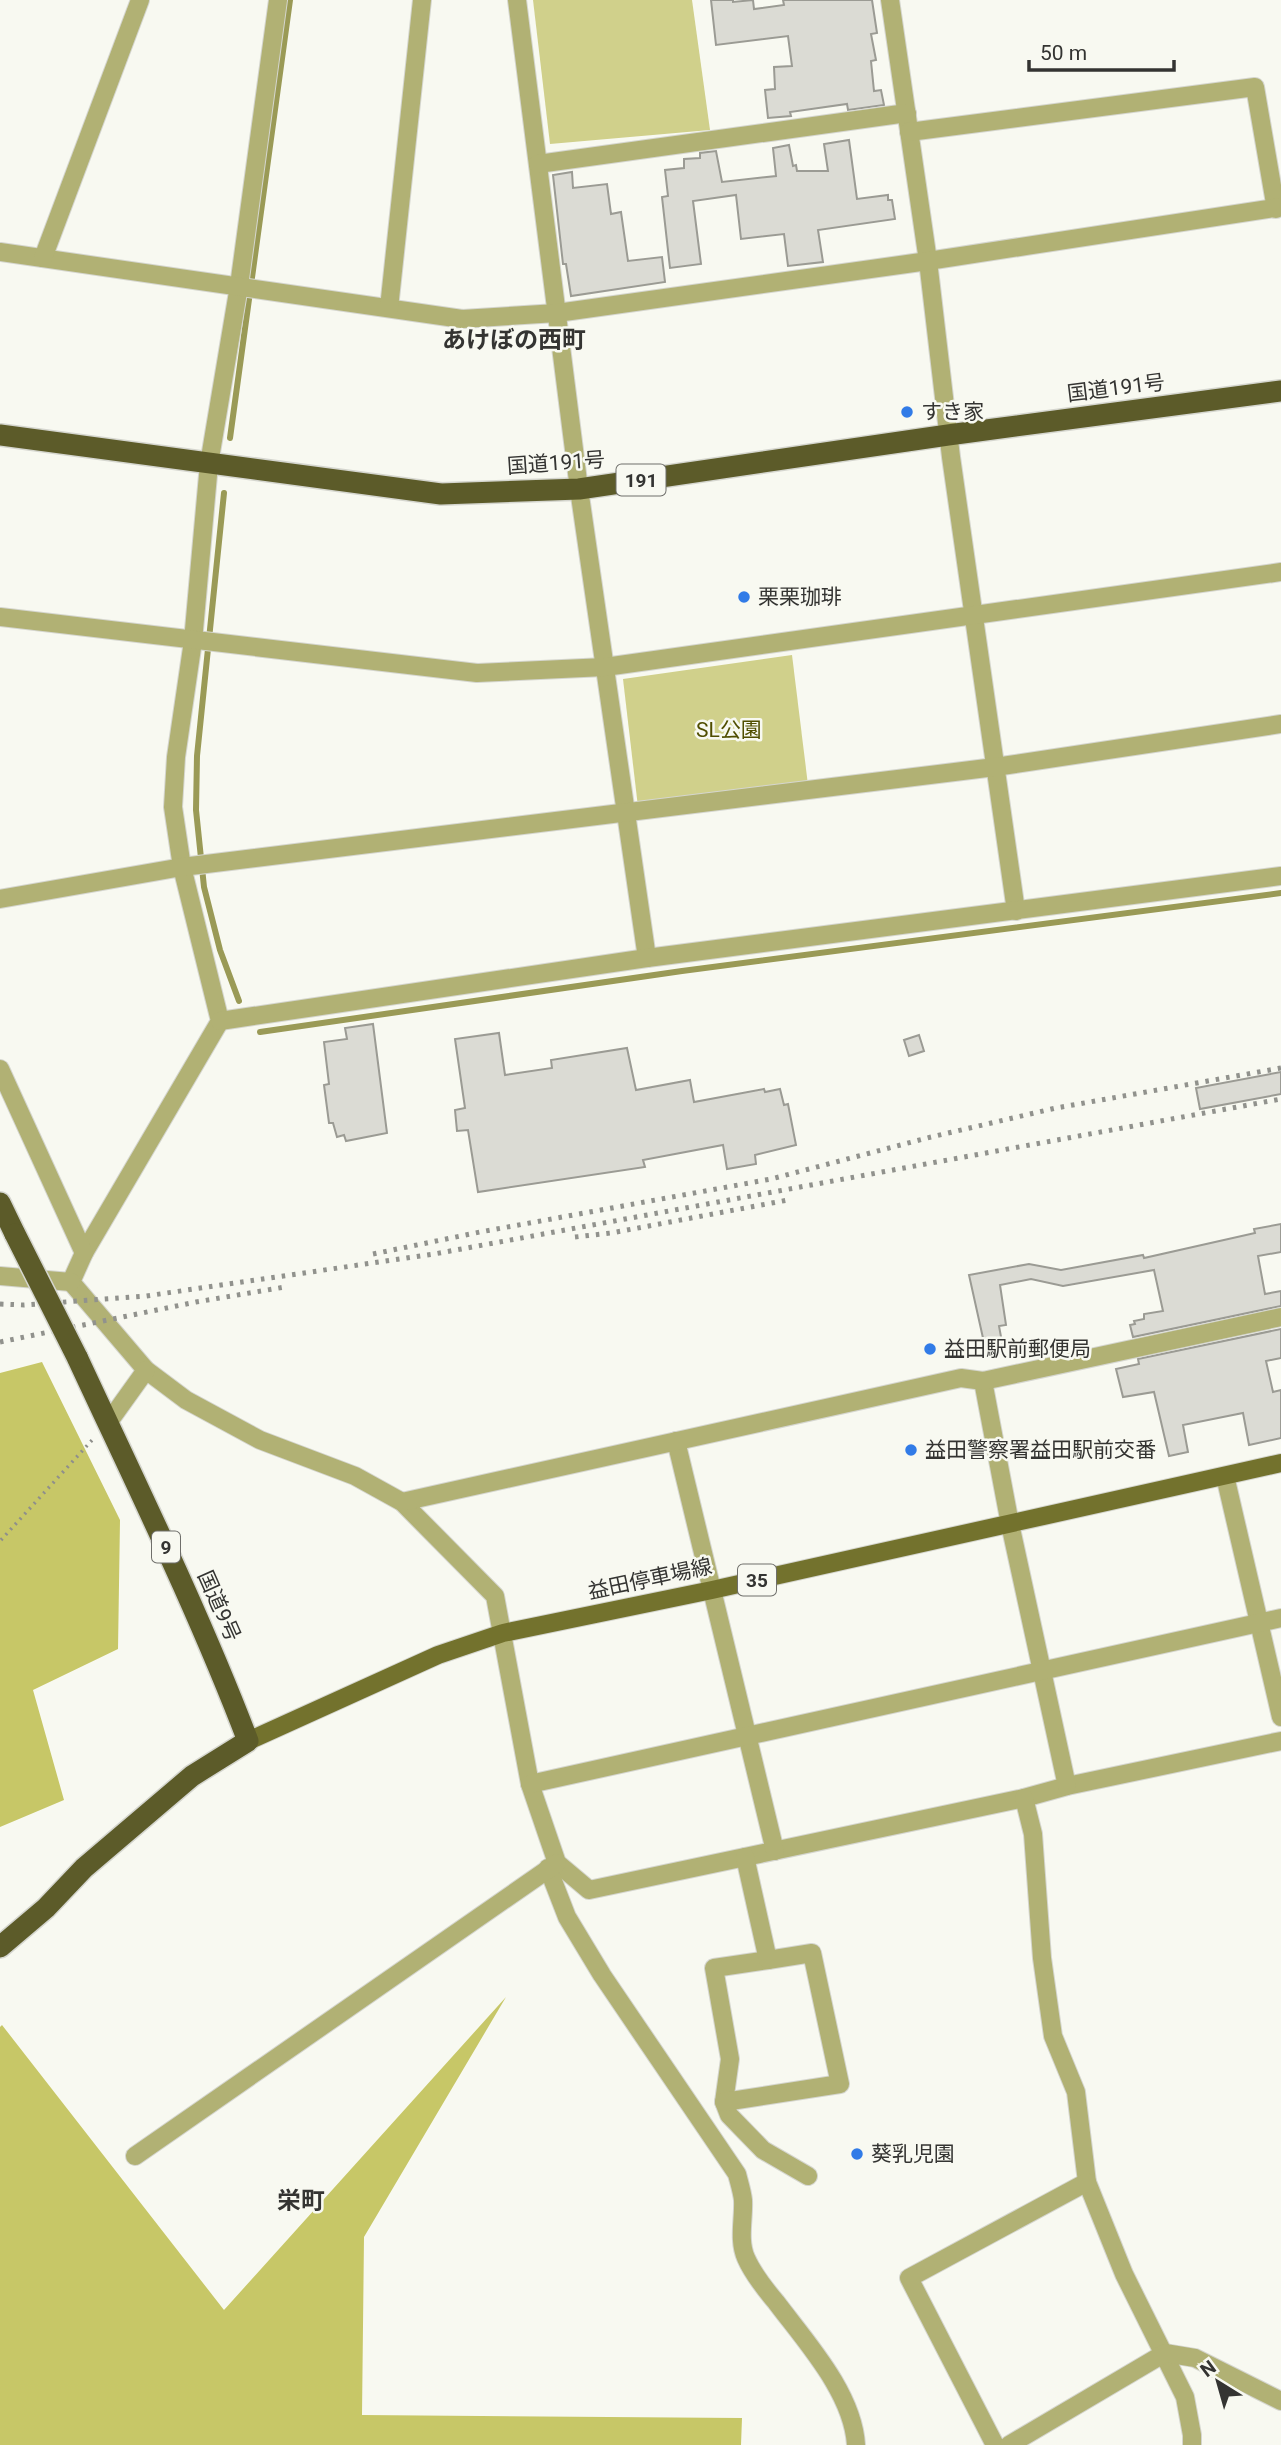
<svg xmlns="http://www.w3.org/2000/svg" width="1281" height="2445" font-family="Roboto,'Noto Sans JP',sans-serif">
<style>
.green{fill:#d0d08b}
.forest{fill:#c7c767}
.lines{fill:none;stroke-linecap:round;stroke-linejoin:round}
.stream{stroke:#9a9a56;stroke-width:6}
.building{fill:#dbdbd4;stroke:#9b9b94;stroke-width:2}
.minor-casing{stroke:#d5d6cf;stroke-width:20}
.major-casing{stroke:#d5d6cf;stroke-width:20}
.highway-casing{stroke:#d5d6cf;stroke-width:24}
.path{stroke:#8f8f8b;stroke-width:3.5;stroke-dasharray:2 5;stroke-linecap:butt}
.minor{stroke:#b1b174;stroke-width:18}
.major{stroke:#73722d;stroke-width:18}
.highway{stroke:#5c5b29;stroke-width:21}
.rail{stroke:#91928d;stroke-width:5;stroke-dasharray:3.5 7;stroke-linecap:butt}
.highway-bridge-casing{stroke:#d5d6cf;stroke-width:24;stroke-linecap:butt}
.highway-bridge{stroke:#5c5b29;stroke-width:21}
.poi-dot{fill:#317be7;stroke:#f8f9f1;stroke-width:2.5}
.labels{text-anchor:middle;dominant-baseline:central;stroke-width:5;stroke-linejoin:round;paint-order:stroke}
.shield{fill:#f8f9f1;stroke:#6f6f6b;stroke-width:2}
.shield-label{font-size:19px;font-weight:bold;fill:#343432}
.street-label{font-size:21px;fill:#343432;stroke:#f8f9f1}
.poi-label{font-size:21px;fill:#343432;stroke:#f8f9f1;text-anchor:start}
.park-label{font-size:21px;fill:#504e00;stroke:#f8f9f1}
.quarter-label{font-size:24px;font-weight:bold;fill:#343432;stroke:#f8f9f1}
</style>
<rect width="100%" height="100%" fill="#f8f9f1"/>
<g class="green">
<polygon points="533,0 692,0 710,130 550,144"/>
<polygon points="792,655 808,785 638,807 623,679"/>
</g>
<g class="forest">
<polygon points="42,1362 120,1520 118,1649 33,1690 64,1800 0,1827 0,1373"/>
<polygon points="506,1997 364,2237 362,2415 742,2418 741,2445 0,2445 0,2027 2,2025 224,2310"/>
</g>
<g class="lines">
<g class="stream">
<polyline points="230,438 290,0"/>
<polyline points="224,493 197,756 196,810 204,887 220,950 239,1001"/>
<polyline points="260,1032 682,971 1281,893"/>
</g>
</g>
<g class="building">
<polygon points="711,0 733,0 733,2 753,0 754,9 784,5 783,0 872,0 877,33 871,34 876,60 871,61 874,91 881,90 884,105 848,110 847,104 790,112 791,116 768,118 765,90 775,89 774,67 792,66 788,36 716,45"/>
<polygon points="849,140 857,199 888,195 888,200 892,200 895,219 818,230 823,262 788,266 784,234 741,239 736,195 693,201 701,264 670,268 662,197 668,196 665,170 684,168 684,159 700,158 700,153 716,151 722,182 776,176 773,148 789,145 793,166 796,165 797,171 828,171 824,144"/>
<polygon points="572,172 573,188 607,184 611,214 621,212 628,261 662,257 665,282 571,296 566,264 563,264 553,175"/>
<polygon points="373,1024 387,1133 346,1141 344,1135 337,1137 333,1123 329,1123 324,1085 329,1084 324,1042 347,1039 345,1028"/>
<polygon points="499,1033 505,1075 552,1068 551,1060 627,1048 636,1090 690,1080 694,1102 764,1089 765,1092 780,1089 784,1105 788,1104 796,1145 755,1155 756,1164 727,1169 723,1145 643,1160 645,1167 478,1192 468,1130 457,1131 455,1110 465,1108 455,1039"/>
<polygon points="919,1035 924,1051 909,1056 904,1040"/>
<polygon points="1281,1072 1281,1094 1200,1109 1196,1088"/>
<polygon points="1281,1224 1281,1252 1258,1256 1265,1294 1281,1291 1281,1306 1133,1337 1130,1325 1135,1324 1134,1321 1144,1319 1144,1314 1163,1311 1154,1270 1063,1286 1031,1279 1000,1285 1006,1325 999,1326 1004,1353 987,1356 969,1275 1029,1264 1061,1270 1143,1255 1144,1258 1255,1233 1254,1229"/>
<polygon points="1281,1329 1281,1358 1266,1361 1273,1392 1281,1390 1281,1438 1249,1445 1243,1413 1183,1425 1188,1452 1169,1456 1154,1392 1123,1397 1116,1369 1139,1364 1138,1359"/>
</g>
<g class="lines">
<g class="minor-casing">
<g id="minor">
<polyline points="278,0 239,286 209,464 193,641 176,757 173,807 182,867 220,1021 84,1253 71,1282 146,1370 186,1400 260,1440 355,1476 402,1502 495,1596 530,1784 557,1863 589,1890 1024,1798 1067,1786 1281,1741"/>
<polyline points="517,0 579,489 647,958"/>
<polyline points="890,0 928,261 951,457 1016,911"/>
<polyline points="909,132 1255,87 1276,209"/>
<polyline points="538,164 907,113"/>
<polyline points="0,252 462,319 557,313 928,261 1281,207"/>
<polyline points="43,258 140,0"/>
<polyline points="389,308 422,0"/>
<polyline points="0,617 477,673 605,667 1281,572"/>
<polyline points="0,899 182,867 995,767 1281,724"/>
<polyline points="220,1021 647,958 1281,876"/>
<polyline points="0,1069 84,1253"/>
<polyline points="0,1276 71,1282"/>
<polyline points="983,1381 1010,1524 1067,1786"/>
<polyline points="108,1423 146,1370"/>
<polyline points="676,1441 775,1851"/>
<polyline points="1225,1476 1281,1717"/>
<polyline points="402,1502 961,1378 983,1381 1281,1317"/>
<polyline points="530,1784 1281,1618"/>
<polyline points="1024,1798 1033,1834 1042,1958 1053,2036 1076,2092 1087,2182 1124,2274 1185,2397 1192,2435 1192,2445"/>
<path d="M548,1868L567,1917L602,1975L737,2174C739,2182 742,2191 743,2200C744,2219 738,2240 746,2258C753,2274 765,2289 776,2302C806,2342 853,2393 856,2445"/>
<polyline points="768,1960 714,1968 730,2059 724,2102 729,2115 763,2150 808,2176"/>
<polyline points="724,2102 840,2084 812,1953 768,1960 745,1857"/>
<polyline points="135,2156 557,1863"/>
<polyline points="995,2445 909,2278 1087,2182"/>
<polyline points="1009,2445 1165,2353 1195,2358 1281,2401"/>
</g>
</g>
<g class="major-casing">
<polyline id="major" points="248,1741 438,1655 503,1633 712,1590 1281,1463"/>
</g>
<g class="highway-casing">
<g id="highway">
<polyline points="0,435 441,494 579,489 948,435 1281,391"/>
<polyline points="0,1203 15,1234"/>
<path d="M0,1947L46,1908L84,1868L192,1776L248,1741C198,1610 136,1484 77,1357"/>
</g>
</g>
<polyline class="path" points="1,1540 94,1438"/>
<use href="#minor" class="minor"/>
<use href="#major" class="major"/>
<use href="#highway" class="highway"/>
<g class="rail">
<polyline points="575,1237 611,1233 788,1200"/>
<polyline points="373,1254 480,1232 771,1179 931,1137 1056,1108 1281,1068"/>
<polyline points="0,1304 24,1305 146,1296 434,1254 1281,1099"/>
<polyline points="0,1342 196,1302 285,1287"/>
</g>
<g class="highway-bridge-casing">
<polyline id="highway-bridge" points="15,1234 77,1357"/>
</g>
<use href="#highway-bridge" class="highway-bridge"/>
</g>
<g class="poi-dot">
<circle cx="907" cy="412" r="7"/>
<circle cx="744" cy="597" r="7"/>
<circle cx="930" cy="1349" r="7"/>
<circle cx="911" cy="1450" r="7"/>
<circle cx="857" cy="2154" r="7"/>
</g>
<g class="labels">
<g class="shield">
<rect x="616.5" y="464.5" width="49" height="31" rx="5"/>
<rect x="152" y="1531.5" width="28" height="31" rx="5"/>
<rect x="738" y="1564.5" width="38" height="31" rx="5"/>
</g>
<g class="shield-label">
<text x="641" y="480">191</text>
<text x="166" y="1547">9</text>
<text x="757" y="1580">35</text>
</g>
<g class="street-label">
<text transform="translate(1116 388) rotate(-7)">国道191号</text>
<text transform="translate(556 463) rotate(-4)">国道191号</text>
<text transform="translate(650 1579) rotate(-12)">益田停車場線</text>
<text transform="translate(219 1606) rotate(66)">国道9号</text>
</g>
<g class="poi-label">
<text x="921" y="412">すき家</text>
<text x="758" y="597">栗栗珈琲</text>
<text x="944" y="1349">益田駅前郵便局</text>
<text x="925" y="1450">益田警察署益田駅前交番</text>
<text x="871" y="2154">葵乳児園</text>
</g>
<g class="park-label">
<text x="729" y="730">SL公園</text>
</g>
<g class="quarter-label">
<text x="514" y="340">あけぼの西町</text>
<text x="301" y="2201">栄町</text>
</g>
</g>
<g transform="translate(1218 2382) rotate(323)" stroke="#f8f9f1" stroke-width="5" paint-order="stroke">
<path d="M0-5L12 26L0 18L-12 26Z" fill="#343432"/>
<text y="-10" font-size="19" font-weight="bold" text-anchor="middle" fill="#343432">N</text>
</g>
<path d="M1029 60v10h145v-10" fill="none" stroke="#343432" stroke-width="3.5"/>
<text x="1040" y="60" font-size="21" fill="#343432" stroke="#f8f9f1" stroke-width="5" paint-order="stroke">50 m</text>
</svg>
